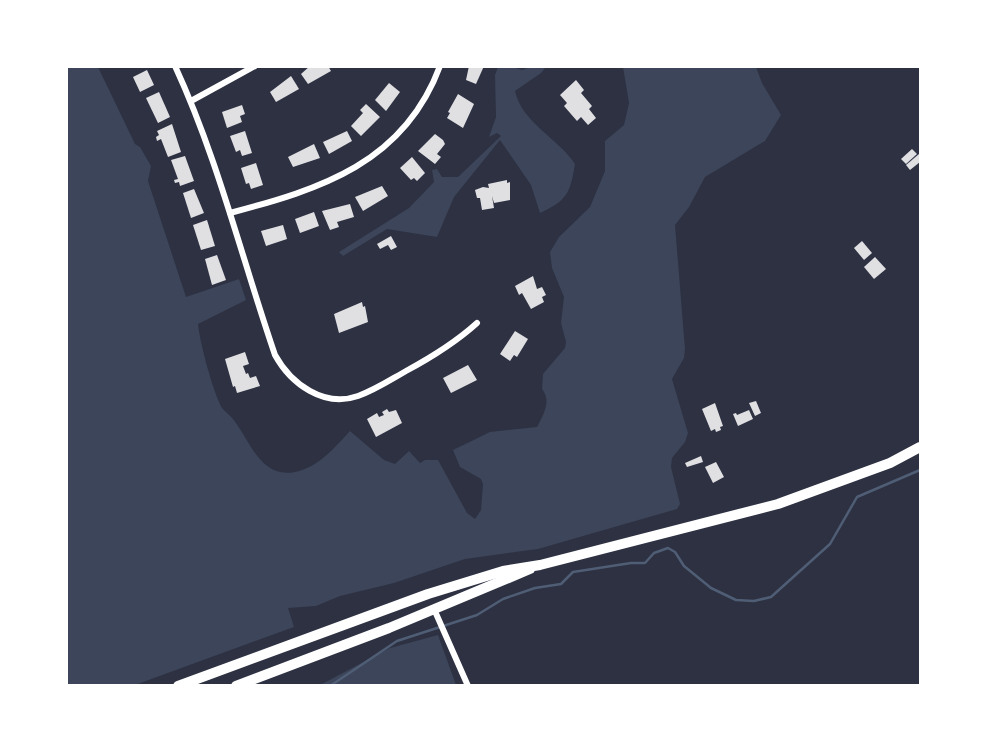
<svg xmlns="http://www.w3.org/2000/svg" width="987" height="752" font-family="Montserrat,sans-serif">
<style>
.green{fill:#3c4559}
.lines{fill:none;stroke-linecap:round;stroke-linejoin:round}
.stream{stroke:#4f5d75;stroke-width:2.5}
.building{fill:#e0e0e3}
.minor{stroke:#fff;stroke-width:6}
.trunk{stroke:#fff;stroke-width:10}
</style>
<rect width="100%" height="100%" fill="#2d3142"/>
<g class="green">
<path d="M66,67H98L135,144L140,147L151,166L148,181L186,297L239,279L246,300L198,324C200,343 213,392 222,408C225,412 230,415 233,419C250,440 260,479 295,472C319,467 334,448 350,431L384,460L395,464L409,451L420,463L425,460H438L467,513L475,519L481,510L483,484L481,479L460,467L453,450L490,432L537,427C543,415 552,401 542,389L543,374L565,348L566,342L561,323L564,297L552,268L550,252L559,237L590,207L605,171V141L624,125L629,103L623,67H756L762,83L781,115L765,141L705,177L689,207L675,225L685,349L684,358L672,379L688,433L685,442L672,458L671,467L680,504L677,509L538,549L465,559L394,583L340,596L316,606L288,608L294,627L135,685H67Z"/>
<path d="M498,67H513L522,70L530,67H546L541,73L515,91C522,123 558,138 575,164C570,193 568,200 540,213L531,185L500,140L454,197L437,237L387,229L343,256L339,252L409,208L434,182L432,170L437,169L442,177H458L501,136L497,133L489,137L496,117L495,75Z"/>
<polygon points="438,635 456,685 320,685 390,648"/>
</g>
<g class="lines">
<polyline class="stream" points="330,686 397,641 477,615 503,599 535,588 561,584 573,572 631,563 645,563 654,553 668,548 675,552 684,566 711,588 736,600 754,601 771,597 830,544 857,497 920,470"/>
</g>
<g class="building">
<polygon points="310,66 328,66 331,71 308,84 301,74"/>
<polygon points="469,66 484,66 476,84 466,80"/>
<polygon points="147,70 154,85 140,92 133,77"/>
<polygon points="291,76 299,89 276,102 270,92"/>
<polygon points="576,80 584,90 581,93 592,106 589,109 596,118 588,125 581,117 577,121 564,106 567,103 560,95"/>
<polygon points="389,83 400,92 386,111 375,100"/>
<polygon points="159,92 170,117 158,123 146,98"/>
<polygon points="458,94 474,104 463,128 447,118 450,113 448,112"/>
<polygon points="366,104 380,117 361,136 351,126 363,113 360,110"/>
<polygon points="242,105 245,114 240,116 242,122 227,128 222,112"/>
<polygon points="172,124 181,152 168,157 161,139 157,141 156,137 159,135 157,131"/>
<polygon points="245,131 252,153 242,156 240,150 236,152 230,136"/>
<polygon points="347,131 352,141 329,154 323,142"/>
<polygon points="435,134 443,140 445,144 437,154 441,157 435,164 418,151"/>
<polygon points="314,144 320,158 293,167 288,157"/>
<polygon points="912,149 917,154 906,164 901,159"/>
<polygon points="919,154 920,162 910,170 906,165"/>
<polygon points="185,156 194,181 180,186 179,182 175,183 174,180 178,179 171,160"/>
<polygon points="412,157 425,173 417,181 414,178 411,180 400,168"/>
<polygon points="256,163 263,185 251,189 249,183 246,184 241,168"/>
<polygon points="507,180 507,183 510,182 510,200 494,203 492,196 494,208 482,210 480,198 477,198 475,190 483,187 489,188 488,184"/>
<polygon points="382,186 388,196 363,211 355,197"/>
<polygon points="194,189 204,213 191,218 183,193"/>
<polygon points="350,204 354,217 337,222 339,227 330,230 322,211"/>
<polygon points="314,212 319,226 300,233 295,219"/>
<polygon points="207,220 215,246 201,250 193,225"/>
<polygon points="283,225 287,239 266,246 261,231"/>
<polygon points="391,236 397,247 391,250 388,245 380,249 377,244"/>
<polygon points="862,241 872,253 864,260 854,248"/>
<polygon points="217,255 226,280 212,285 205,259"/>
<polygon points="875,257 886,269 874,279 864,267"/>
<polygon points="533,276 537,289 542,287 546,295 542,297 544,302 531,309 522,293 519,295 515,286"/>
<polygon points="362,302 363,307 365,306 368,322 339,333 334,314"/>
<polygon points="515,331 528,339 517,357 514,355 510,361 500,354"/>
<polygon points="245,352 249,364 243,366 246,374 248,373 250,378 256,376 260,386 237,393 235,386 233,387 225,359"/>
<polygon points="468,365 477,380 451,393 443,378"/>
<polygon points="756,401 761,413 755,416 749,403"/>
<polygon points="715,403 723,426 720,427 721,430 716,432 715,429 711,431 702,409"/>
<polygon points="387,409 389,412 396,410 402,423 376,437 367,419 377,413 379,417 384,415 382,412"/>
<polygon points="749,410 753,419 738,426 733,414 736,413 737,415"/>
<polygon points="701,456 703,462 687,467 685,463"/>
<polygon points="716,462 724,477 713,483 705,467"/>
</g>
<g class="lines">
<g class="minor">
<path d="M175,66C218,159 242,259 275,355C291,384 324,408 358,396C375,390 390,380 406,371C432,357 455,343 477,323"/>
<polyline points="191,101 255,66"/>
<path d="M230,213C321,189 404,163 440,66"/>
<polyline points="434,609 468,686"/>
</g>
<g class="trunk">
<polyline points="178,686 428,594 503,571 540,565 778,504 890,463 920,447"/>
<polyline points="236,686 389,628 530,569"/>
</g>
</g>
<rect width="987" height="752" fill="none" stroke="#ffffff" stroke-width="136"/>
</svg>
